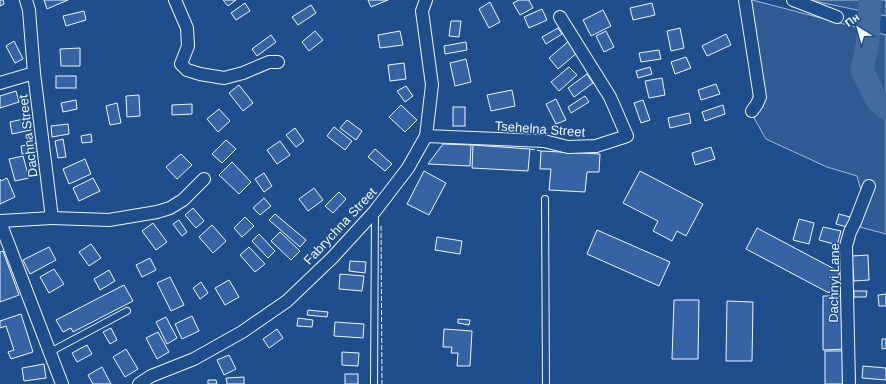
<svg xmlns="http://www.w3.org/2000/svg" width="886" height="384" font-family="Arial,sans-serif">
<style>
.built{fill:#305b95;stroke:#a8bbd7}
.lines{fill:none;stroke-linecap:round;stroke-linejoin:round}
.river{stroke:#446ba0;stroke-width:23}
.building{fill:#3563a3;stroke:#f2f6ff}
.lane-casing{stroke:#f2f6ff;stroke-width:8}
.street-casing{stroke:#f2f6ff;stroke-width:14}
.lane{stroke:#1f4e8c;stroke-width:6}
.street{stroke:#1f4e8c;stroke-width:12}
.fence{stroke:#f2f6ff;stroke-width:1;stroke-dasharray:5 2;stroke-linecap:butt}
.labels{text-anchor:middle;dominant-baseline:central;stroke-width:3;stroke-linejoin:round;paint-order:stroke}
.street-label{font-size:13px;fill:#f2f6ff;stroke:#1f4e8c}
</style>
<rect width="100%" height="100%" fill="#1f4e8c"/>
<g class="built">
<polygon points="747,0 752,0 886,35 886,234 856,226 862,194 857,176 827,167 766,139 754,118 751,20"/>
<polygon points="809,0 886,0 886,16"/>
</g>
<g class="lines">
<polyline class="river" points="870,0 868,41 862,70 876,99 886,108"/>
</g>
<g class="building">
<polygon points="0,0 3,0 4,4 0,6"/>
<polygon points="44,0 68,0 47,9"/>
<polygon points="223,0 236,0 228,6"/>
<polygon points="368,0 388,0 371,7"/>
<polygon points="519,0 529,0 533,8 520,15 513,3"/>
<polygon points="490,2 500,22 489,28 479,9"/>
<polygon points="245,3 250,11 236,20 231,13"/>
<polygon points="652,3 655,15 633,20 630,8"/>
<polygon points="311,5 316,13 298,25 292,17"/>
<polygon points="542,9 547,20 529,28 524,17"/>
<polygon points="603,10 611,26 591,36 583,20"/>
<polygon points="84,11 86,20 66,26 63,16"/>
<polygon points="451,21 461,21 459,37 449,36"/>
<polygon points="558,28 562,34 546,44 542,37"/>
<polygon points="680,28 684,48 671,51 667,31"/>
<polygon points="315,31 323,40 309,51 302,42"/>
<polygon points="400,31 403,45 380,48 378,35"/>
<polygon points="606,31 614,47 604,52 596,36"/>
<polygon points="726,34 731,45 707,56 702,46"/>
<polygon points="271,35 276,42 257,56 252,49"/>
<polygon points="14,41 23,59 15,63 6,46"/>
<polygon points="569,41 578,52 558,69 549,58"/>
<polygon points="466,42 467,50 445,54 444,46"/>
<polygon points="80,48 80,66 61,66 60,49"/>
<polygon points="659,50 661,59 641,62 639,53"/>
<polygon points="686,57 691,68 675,74 671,62"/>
<polygon points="466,59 471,82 455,86 450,63"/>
<polygon points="404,63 406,79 390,81 388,65"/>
<polygon points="569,67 577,75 559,91 551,82"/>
<polygon points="650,67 652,74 638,78 636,71"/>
<polygon points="587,74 593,83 574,97 568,88"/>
<rect x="56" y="76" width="20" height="12"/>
<polygon points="662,78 665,95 649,98 645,81"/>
<polygon points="716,84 720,94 701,100 698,90"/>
<polygon points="239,85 253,103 243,111 229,93"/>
<polygon points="406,86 413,96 405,102 397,91"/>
<polygon points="512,90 515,106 491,111 487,95"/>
<polygon points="16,91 19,102 0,108 0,96"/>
<polygon points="139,95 140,116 127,117 126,96"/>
<polygon points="585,96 589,102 571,113 568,107"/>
<polygon points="556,99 566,120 556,124 546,104"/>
<polygon points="76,100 77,109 63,112 61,103"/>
<polygon points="643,100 650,120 641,123 634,103"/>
<polygon points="117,103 121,123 110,125 106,106"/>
<polygon points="192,104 192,114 172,115 172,105"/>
<polygon points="401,105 417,120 405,132 389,117"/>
<polygon points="723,105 725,114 705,121 702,112"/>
<rect x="453" y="107" width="12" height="19"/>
<polygon points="219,109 230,121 218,132 207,119"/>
<polygon points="689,113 691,123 670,128 668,118"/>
<polygon points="28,118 31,130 12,134 10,122"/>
<polygon points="347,120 362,131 356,140 340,128"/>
<polygon points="68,124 69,134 52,137 51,126"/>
<polygon points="334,127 352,141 345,150 327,136"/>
<polygon points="295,128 304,141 296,147 286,135"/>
<polygon points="91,134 92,142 82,143 81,136"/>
<polygon points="63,139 66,157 58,158 55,141"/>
<polygon points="226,140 236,149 222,163 212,154"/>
<polygon points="280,141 290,155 277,164 267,150"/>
<polygon points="37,143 39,151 22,154 21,146"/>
<polygon points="443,144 471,145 470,166 428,164"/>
<polygon points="473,145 530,149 528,171 472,168"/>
<polygon points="711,147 715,159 695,165 692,153"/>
<polygon points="375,149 392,164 385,171 368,157"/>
<polygon points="541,151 600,154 599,172 587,172 585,192 549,190 551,169 540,169"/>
<polygon points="181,154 192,165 177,179 166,167"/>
<polygon points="23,156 29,178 15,181 9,159"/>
<polygon points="85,159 91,174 69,184 63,169"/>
<polygon points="232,162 251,182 239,194 219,175"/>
<polygon points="424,171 446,183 429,215 407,204"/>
<polygon points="640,171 703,204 686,236 677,231 672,241 653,231 658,221 623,203"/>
<polygon points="264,173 272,186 264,192 255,179"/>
<polygon points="7,178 15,197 0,204 0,179 1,181"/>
<polygon points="93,178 100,191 79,201 73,188"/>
<polygon points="314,188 323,200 308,211 299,199"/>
<polygon points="339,192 346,199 333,213 325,206"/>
<polygon points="264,198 271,206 260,215 253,208"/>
<polygon points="193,208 204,221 196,228 185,215"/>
<polygon points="275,214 306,240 300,247 269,220"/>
<polygon points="839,214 850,217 847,227 836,224"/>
<polygon points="245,217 254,226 242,237 234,228"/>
<polygon points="799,219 814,223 809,244 793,240"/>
<polygon points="179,220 187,232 182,236 173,224"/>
<polygon points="153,223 167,242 156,250 142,231"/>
<polygon points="212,225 226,241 213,253 199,237"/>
<polygon points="823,227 841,231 837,245 819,240"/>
<polygon points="757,228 840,272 829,293 746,249"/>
<polygon points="597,230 670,262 659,286 587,254"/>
<polygon points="280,232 300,251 291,260 271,241"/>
<polygon points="259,234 275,251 268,258 252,241"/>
<polygon points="437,237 462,241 460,254 435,250"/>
<polygon points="91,244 101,258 89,266 79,252"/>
<polygon points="49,247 56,260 30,274 23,260"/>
<polygon points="249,247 265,264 255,272 240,255"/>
<polygon points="3,251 19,295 0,302 0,252"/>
<polygon points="868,255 869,280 854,281 852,256"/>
<polygon points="150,258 156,270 142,277 136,265"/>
<polygon points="350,261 366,262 365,273 349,271"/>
<polygon points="54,269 64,284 49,293 40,277"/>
<polygon points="109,270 115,281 100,290 94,279"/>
<polygon points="340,274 364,276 362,291 339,289"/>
<polygon points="170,277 184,305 171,311 157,283"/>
<polygon points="229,280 239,297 225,305 215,288"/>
<polygon points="201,282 208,293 200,299 193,288"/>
<polygon points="124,285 133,301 73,332 71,328 63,332 56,320"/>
<polygon points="854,291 867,291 866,297 854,297"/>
<polygon points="886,294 886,306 879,306 878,295"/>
<polygon points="823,296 845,296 846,349 823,350"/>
<polygon points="674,300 699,300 698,359 672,359"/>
<polygon points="727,301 753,302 752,361 726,361"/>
<polygon points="308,310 328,312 327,317 307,315"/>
<polygon points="21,314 33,352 11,359 8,352 14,350 6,326 0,328 0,321"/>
<polygon points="192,316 199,331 182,339 175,324"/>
<polygon points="166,317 177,338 167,344 156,322"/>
<polygon points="298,318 313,320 312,327 297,326"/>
<polygon points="458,319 470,320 469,325 458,323"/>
<polygon points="335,322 364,324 363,338 334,336"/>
<polygon points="111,328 117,340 110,344 103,332"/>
<polygon points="277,329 283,338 269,348 263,339"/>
<polygon points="444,329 472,331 470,366 457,366 458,353 451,353 452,347 443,347"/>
<polygon points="158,332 169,352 157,359 146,338"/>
<polygon points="882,339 886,339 886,348 882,349"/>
<polygon points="87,345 92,354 77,362 72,353"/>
<polygon points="126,349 138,369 125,377 113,357"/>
<rect x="825" y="351" width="20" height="33"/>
<polygon points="342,352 359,353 358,366 342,365"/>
<polygon points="229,355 236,369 224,375 217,360"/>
<polygon points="44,364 46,378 24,381 22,368"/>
<polygon points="863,366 886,368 886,380 862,378"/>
<polygon points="102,367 111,384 93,384 88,375"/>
<rect x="345" y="374" width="13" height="10"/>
<polygon points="244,377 244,384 227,384 226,378"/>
<polygon points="208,380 216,380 217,384 208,384"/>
</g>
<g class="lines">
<g class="lane-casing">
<g id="lane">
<polyline points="545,199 546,384"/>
<polyline points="50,352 127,311"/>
<polyline points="374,384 375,212"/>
</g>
</g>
<g class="street-casing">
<g id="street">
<polyline points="175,0 187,28 188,46 181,64 187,70 200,74 224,78 243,73 269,62 278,62"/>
<polyline points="745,0 760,97 757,104 752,111"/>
<polyline points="793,0 837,17"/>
<polyline points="0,83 34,73"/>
<polyline points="426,136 544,141 568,147 596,146 627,136 610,97 560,17"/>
<polyline points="52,218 109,220 157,212 170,208 183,200 204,179"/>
<polyline points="0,221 52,218 34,73 29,10 26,0"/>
<polyline points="0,222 62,384"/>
<polyline points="139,384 151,376 194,359 242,332 287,301 332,258 375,211 408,168 426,136 432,85 422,11 426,0"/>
<polyline points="849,384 846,246 850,232 855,222 869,186"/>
</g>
</g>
<use href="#lane" class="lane"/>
<use href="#street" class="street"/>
<g class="fence">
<polyline points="530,149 541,151"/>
<polyline points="381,226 382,384"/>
</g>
</g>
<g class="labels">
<g class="street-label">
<text transform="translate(540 129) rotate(4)">Tsehelna Street</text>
<text transform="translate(28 136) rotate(-97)">Dachna Street</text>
<text transform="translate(340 226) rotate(-47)">Fabrychna Street</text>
<text transform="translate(834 283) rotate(-89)">Dachnyi Lane</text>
</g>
</g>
<g transform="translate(858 28) rotate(323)" stroke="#1f4e8c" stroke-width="3" paint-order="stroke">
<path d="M0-3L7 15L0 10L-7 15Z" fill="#f2f6ff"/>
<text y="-6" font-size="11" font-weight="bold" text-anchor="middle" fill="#f2f6ff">Пн</text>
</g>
</svg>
